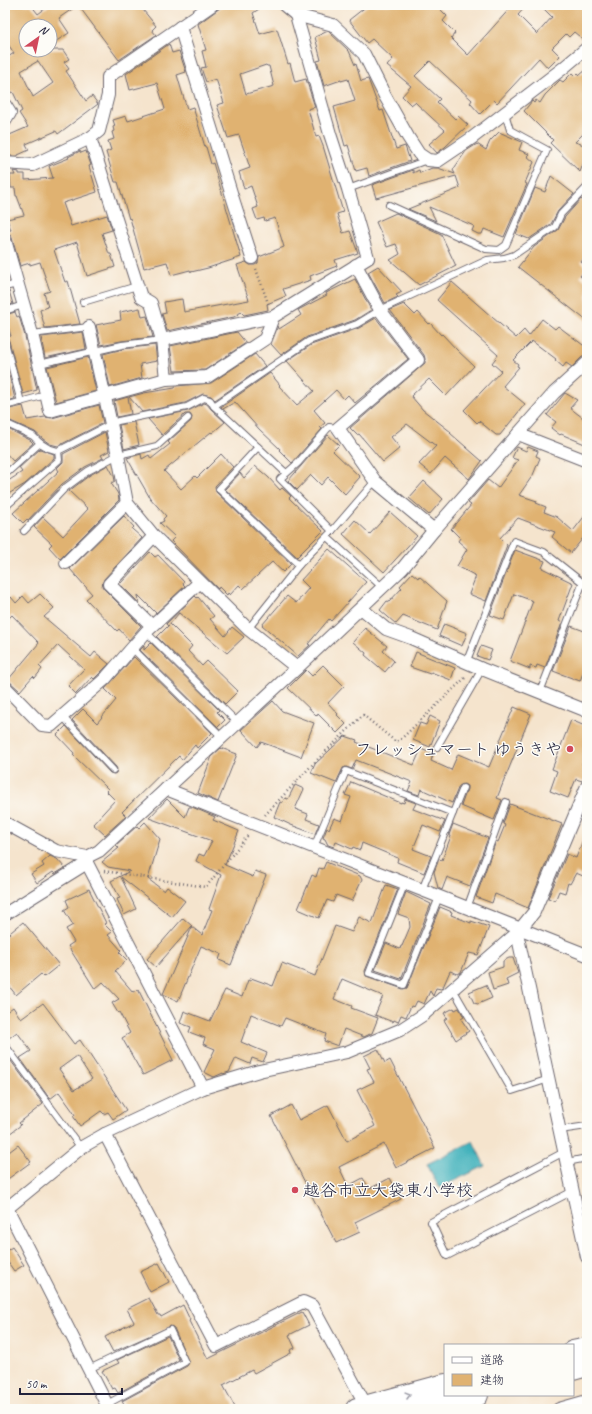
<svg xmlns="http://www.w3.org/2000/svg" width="592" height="1414" font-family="Caveat,'Klee One',sans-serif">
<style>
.water{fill:#41b1bb;stroke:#326a7b}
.building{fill:#e0b271;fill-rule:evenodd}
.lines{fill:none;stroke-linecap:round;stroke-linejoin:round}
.lane-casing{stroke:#6c666e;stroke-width:8}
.street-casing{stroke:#6c666e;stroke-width:14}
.highway-casing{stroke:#6c666e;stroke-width:24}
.path{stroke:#6c666e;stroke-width:2.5;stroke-dasharray:1 3;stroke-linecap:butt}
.lane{stroke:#fff;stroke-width:6}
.street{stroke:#fff;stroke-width:12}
.highway{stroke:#fff;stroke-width:22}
.oneway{stroke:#9c9ca7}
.poi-dot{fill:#d1495b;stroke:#fdfcf7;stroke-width:1.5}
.labels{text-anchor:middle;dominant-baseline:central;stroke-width:3;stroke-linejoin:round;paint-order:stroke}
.poi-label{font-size:17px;fill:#22223b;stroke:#fdfcf7;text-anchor:end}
</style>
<rect width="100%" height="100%" fill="#fdfcf7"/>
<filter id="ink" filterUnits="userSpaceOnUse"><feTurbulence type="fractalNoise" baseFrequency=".025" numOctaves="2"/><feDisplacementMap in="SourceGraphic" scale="8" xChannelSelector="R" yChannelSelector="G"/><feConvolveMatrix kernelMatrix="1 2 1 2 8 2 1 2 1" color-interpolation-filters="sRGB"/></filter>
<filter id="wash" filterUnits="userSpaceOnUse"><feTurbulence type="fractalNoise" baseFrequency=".012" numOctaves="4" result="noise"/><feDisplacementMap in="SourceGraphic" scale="16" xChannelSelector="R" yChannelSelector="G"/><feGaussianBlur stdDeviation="0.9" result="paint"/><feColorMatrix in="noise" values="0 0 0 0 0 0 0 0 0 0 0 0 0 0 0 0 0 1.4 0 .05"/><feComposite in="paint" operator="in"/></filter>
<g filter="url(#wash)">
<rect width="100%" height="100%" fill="#f5e4cd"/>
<polygon class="water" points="473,1141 485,1166 439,1188 427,1164"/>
<g id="blocks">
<g class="building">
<path d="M5,5H31L38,14L50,5H139L156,26L152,30L156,35L119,60L78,5L59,18L69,33L50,45V26H26V50H63L69,59L64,62L69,69L66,71L86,101L92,96L98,104L58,134L56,131L26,144L29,150L18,155V156H6L5,153V137L28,127L19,113L22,111L13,92L10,93L5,85V59L14,53L5,40ZM38,61L53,83L33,97L21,71Z"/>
<path d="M224,5H265L253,13L260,34L277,29L288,64L290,63L295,82L306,79L315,107L308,109L316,137L319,136L323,146L343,212L337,214L343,233L350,231L358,253L335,260L337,266L310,276L311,280L283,289L286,296L267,304L268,310L244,315L241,312L234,317L167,331L162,314L166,313L164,302L182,299L184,312L249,300L237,265L246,262L250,265H255L258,263L259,257L284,247L275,218L265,221L264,218L257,220L253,209L258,207L251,186L244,189L239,172L250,168L239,135L228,138L217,105L224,103L216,79L206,82L201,68L206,67L202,51L206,50L198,24ZM266,65L267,66H269L274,86L246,94L240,74Z"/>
<polygon points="368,5 436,5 447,16 443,21 455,33 451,38 468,55 513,5 527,5 518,15 537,34 552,17 540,5 587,5 587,41 585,41 574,32 569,37 566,34 552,48 560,56 548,68 539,58 497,103 494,100 480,114 470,103 472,100 430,61 415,76 440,99 437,102 455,119 458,116 468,125 445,147 437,153 429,144 445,130 417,104 415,102 411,105 402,96 411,86 387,66 393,59 372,39 367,43 349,20"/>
<polygon points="328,31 349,51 355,65 356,64 361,81 368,79 380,111 383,110 396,149 405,146 410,161 369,176 367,168 356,171 348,145 345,146 334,107 355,101 348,79 341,81 341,80 324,86 317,61 321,60 315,37"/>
<polygon points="169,44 172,53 179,51 186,72 177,75 187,109 193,107 205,147 206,147 211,164 213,163 241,257 208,268 191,272 190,270 171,275 167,262 144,268 130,218 129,219 118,182 115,182 106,152 111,150 108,141 114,139 112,132 114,131 113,127 115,126 113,120 126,116 128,121 165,109 157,83 130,90 126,74"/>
<polygon points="587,69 587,130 575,142 587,146 587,154 580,172 550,143 553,140 524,111 532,101 534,103 536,100 540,103 545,95 560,80 563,82 572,73 575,76 578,73 580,75"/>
<polygon points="499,132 522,142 519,150 529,154 527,156 534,162 525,183 527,184 504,237 484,229 482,234 478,234 472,231 474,226 429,207 436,221 408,209 460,188 456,176 376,198 372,185 413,170 413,173 419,170 420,173 432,168 438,168 455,174 453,170 466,151 477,144 486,150 490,141"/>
<polygon points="80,151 81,153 86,151 91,165 89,166 97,192 63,203 71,226 107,215 112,230 102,233 109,254 111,254 115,267 87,276 77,242 54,250 65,282 68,281 80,324 45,328 40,310 48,307 44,293 50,291 40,262 30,265 30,263 20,266 12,238 10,234 5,233 5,231 11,230 7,219 24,215 17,196 16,196 15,188 11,188 10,175 15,175 13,171 19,172 19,174 25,174 25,180 53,178 49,166 69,158 68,157"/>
<polygon points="551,176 574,194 558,211 551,224 529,239 516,234 535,188 545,192"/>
<polygon points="581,199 587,204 587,254 581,262 587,268 580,276 587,282 587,321 518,267 534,247 558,230 565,217"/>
<polygon points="396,213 441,234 456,266 419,285 390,260 400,254 396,244 387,247 376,222"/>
<polygon points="378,266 402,292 396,295 398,297 385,303 368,272"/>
<polygon points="355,279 371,310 355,320 307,337 281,355 271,344 278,326 279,329 301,315 298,310 327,295 326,293"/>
<polygon points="452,282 516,338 524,330 529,336 542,319 555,329 558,326 587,348 587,356 582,357 572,367 566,363 563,367 555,360 556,359 532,341 513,360 518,364 517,366 519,367 503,386 525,404 500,435 496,435 479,421 477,423 464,410 501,371 492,363 498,355 437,300"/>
<polygon points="5,291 9,291 13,304 5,306"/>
<polygon points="404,304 415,315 418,312 429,324 430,323 441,335 442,334 457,350 474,366 446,396 429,379 411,396 423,410 451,432 450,433 482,461 469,479 445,458 431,474 419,464 436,446 407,424 391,437 400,448 383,462 359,434 357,435 350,428 425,363 425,359 424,355 390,310"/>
<polygon points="140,308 142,317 147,316 153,337 121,341 101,345 96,325 121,320 120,312"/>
<polygon points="15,312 17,317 19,316 25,336 37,390 23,394 9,341 7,337 11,336 5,318 5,315"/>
<polygon points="376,318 408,359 355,403 348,395 344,399 336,390 314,410 325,423 320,427 322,429 292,463 279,450 280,449 259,429 235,402 223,409 221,407 270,373 280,385 279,386 297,405 314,391 287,361 311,345 359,328"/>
<polygon points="83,332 86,349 45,358 41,337"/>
<polygon points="237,332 246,343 205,370 174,371 170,346"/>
<polygon points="155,345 157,361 140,364 142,378 110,387 103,354 123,349"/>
<polygon points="255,354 265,366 215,400 211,396 203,394 185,403 142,412 129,397 144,393 175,388 176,386 211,383"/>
<polygon points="88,357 96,391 56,402 47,367"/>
<polygon points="9,375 15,399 5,401 5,376"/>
<polygon points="565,393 577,400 570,408 587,421 587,445 561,434 560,435 551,428 556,422 547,415"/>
<polygon points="128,397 131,414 117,417 114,401"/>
<polygon points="204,403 207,404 211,409 225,422 212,433 211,432 164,471 181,489 195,476 197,478 221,454 233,467 215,486 216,492 291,564 283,572 272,562 243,589 239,585 230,595 228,593 227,595 219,587 218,589 171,541 175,537 160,523 164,521 163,519 166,516 150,498 127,458 141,454 142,459 149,455 151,459 170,444 168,442 191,421 192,417 190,414 185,414 162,435 148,419 188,411"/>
<polygon points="99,405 103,423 58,446 50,444 43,439 35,432 6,419 5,414 5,410 23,406 27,420 45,417 52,418"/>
<polygon points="134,422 139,445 124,449 119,425"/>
<polygon points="8,429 30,440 33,443 13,461 5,452 5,432"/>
<polygon points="105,432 109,451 101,455 103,458 85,467 62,484 28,520 27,519 23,523 13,513 59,471 57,468 63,462 63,454"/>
<polygon points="328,435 339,445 333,451 360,477 345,494 328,477 321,485 311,475 297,490 288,481"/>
<polygon points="517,447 526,451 528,447 538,451 536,456 540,458 533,475 519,495 537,501 536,503 546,507 544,512 557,517 573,531 587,513 587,533 571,553 552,537 555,532 518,518 500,538 507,545 486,601 469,594 476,576 457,566 467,549 458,541 460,538 451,529 471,505 468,503 488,480 498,488 518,460 512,458"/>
<polygon points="40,449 54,454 54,458 25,484 5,496 5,483 22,472 19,468"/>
<polygon points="108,465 114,476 115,481 111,483 118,494 119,500 60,559 49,547 52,544 34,527 43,517 63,536 88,509 69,491 90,475"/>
<polygon points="255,466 268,477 280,490 282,488 291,496 289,498 323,531 297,557 225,489 240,473 244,478"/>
<polygon points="424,481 443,499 429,515 409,498"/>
<polygon points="390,512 417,536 384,572 343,534 355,520 370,534"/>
<polygon points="124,516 134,527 132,529 142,538 104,579 102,586 104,589 141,626 129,640 119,629 117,631 86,599 92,594 70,569"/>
<polygon points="329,549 366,582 331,621 329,619 308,644 310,645 298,656 262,625 287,596 296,603 309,588 301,580"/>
<polygon points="515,550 545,561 542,568 573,583 559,621 562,623 545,668 537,665 536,668 530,666 530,669 510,661 533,601 514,594 504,620 490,615"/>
<polygon points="150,552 155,557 158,555 184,582 183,584 185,586 156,613 138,595 139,603 120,584"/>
<polygon points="412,573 418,578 419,576 447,601 437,630 403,616 396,624 380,610 387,601 389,602 402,588 400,586"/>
<polygon points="40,594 54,608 44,617 91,657 95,652 109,664 94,679 92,677 76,694 68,686 84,669 58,645 39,666 42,669 35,678 33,676 20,691 8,680 39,643 12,615 5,622 5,603 11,597 16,603 23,596 29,603"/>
<polygon points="195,596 197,598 198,597 214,616 210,619 225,636 232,627 244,637 227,653 179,613 168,626 166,624"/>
<polygon points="170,624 192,646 188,651 202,666 207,661 238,691 225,704 157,637"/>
<polygon points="444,624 467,633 462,646 439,636"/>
<polygon points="571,626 587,632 587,662 580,681 553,671"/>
<polygon points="365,628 387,646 383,651 394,661 385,672 365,655 366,653 353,642"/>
<polygon points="151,643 219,710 217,712 225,720 218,727 140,650 144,646 144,650"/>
<polygon points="481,646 492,650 488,660 477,656"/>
<polygon points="416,652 455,668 451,680 431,672 430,674 410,667"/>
<polygon points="134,657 212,733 197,748 195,745 182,760 179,756 122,812 126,816 105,835 93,824 115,800 106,791 108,789 73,755 74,753 57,735 66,726 110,773 114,774 116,773 117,769 116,767 72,720 83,709 97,723 116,700 105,689"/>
<polygon points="323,665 344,686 328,703 338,714 337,715 346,724 337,733 318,714 317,716 288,688 306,670 312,676"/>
<polygon points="273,701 282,711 314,723 301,757 261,742 257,747 241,730"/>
<polygon points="514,707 531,714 497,798 502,800 494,820 461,806 467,789 467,786 464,784 459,786 452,803 421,789 419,795 408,791 412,782 356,760 352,769 346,767 343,768 336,783 311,773 315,764 345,736 357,740 356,742 414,765 421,749 433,754 431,761 451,770 458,754 489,767"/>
<polygon points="430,716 440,721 430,747 413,740 420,723 426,725"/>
<polygon points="571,720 587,727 587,752 582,764 587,765 587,779 582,781 576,779 568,798 550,791 557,771 552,769"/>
<polygon points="221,748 237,754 218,802 198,793 212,756"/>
<polygon points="351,782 401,803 401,802 404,803 405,799 416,803 413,809 445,821 440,832 423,825 413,849 431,856 424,873 397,862 398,858 362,843 360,850 353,847 352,849 336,842 334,847 328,845 325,839 323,838 327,828 329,829 334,818 342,821 351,797 345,795"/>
<polygon points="295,785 304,789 295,809 308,814 306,819 319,824 315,834 291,825 274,817 280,802 282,803 285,798 288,799"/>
<polygon points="167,799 185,817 189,807 192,807 213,816 215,817 213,820 239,831 225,865 253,877 255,871 266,875 231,965 219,960 221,954 201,946 178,1001 163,994 192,927 202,935 212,910 209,909 221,875 196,861 199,854 204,856 212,841 149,818"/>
<polygon points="510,804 562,824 528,908 495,894 492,903 476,897 496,841 498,842 505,825 503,824"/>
<polygon points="145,822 160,839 148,879 164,891 167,887 185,901 172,917 121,877 136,909 124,915 117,899 120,898 111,881 130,871 108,867 102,862 119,848 116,845 137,826 139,828"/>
<polygon points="453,824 488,838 470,886 447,877 442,890 438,888 434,872 439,859 442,860 451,836 449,835"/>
<polygon points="586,832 587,873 585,872 583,876 576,873 570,884 568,883 565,893 559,891 555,901 548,898 567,854 576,858"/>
<polygon points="50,856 57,859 65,868 55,874 53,872 37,883 31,874 44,866 42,863"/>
<polygon points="326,862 360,876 362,880 352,901 336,895 333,902 327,900 319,918 298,909 312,875 316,877 319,868 323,869"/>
<polygon points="386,885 398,889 365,971 366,976 403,989 407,988 440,907 452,912 451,915 471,923 471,921 489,927 478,955 469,953 461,972 458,974 450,971 443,987 441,989 436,988 433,996 430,991 424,1004 417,1001 414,1007 411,1006 406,1017 401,1015 398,1022 394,1020 393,1022 375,1015 383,996 342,979 334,999 352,1006 351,1008 378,1018 372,1033 364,1037 344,1029 338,1046 324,1041 326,1034 285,1018 281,1026 251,1014 241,1042 267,1053 263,1062 252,1058 250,1064 236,1058 229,1072 223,1074 223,1073 214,1077 204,1072 215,1049 203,1044 205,1038 189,1032 191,1027 180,1023 184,1011 210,1021 225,990 242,997 248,980 250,981 251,978 273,986 282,963 315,976 335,926 352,932 359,917 372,923"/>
<polygon points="89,889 106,923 104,924 112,932 108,935 121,950 119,952 127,960 115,971 133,992 138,989 173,1060 143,1075 122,1038 130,1033 119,1012 118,1013 112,1003 119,999 103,982 95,989 68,946 74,942 66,929 73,925 64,910 69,907 66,900"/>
<polygon points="406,892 431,904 401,979 375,970 386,943 400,949 401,946 402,946 410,927 409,918 398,914"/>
<polygon points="183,918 192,926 156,967 147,959"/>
<polygon points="23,922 59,965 44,977 41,974 16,995 5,981 5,937"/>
<polygon points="509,958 513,958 518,973 506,979 508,985 493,990 488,972 503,967 503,961"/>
<polygon points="486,985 492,998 478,1004 474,1003 469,992"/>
<path d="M43,1003L74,1044L80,1040L126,1110L113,1119L108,1112L104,1114L101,1111L80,1126L73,1116L75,1115L72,1110L59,1092L50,1099L20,1058L31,1051L17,1032L5,1041V1013L13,1007L21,1019ZM77,1056L92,1079L74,1090L59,1069Z"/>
<polygon points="454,1008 455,1010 459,1008 464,1017 461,1019 469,1031 456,1040 444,1020 447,1018 444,1013"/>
<polygon points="378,1049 385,1063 390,1060 435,1148 396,1168 384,1144 339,1167 348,1186 363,1178 369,1189 390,1178 401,1199 355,1222 360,1232 336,1243 271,1116 291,1105 299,1120 328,1105 347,1141 375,1126 357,1090 374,1082 367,1069 370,1068 364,1056"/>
<polygon points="5,1053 43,1104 19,1123 21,1125 5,1137"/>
<polygon points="18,1145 31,1162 5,1181 5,1155"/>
<polygon points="12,1247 24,1265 14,1271 5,1258 5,1252"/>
<polygon points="159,1263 169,1282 150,1292 140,1272"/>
<polygon points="149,1298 158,1315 160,1315 161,1317 183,1305 190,1320 189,1321 208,1359 302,1312 309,1325 289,1335 295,1348 290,1350 291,1353 254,1373 252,1370 223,1385 236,1409 126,1409 122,1401 187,1366 189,1363 174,1328 171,1326 113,1352 105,1337 134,1322 127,1309"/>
<polygon points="168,1336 179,1360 118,1393 115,1388 112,1389 102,1371 119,1363 117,1360"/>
</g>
</g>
</g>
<g filter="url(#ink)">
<use href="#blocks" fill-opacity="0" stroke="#6c666e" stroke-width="1"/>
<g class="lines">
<g class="lane-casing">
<g id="lane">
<polyline points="348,189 427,160"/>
<polyline points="389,205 486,249 499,250 506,245 547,150 510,130 505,113"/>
<polyline points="5,287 17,284"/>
<polyline points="83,302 137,286"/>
<polyline points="5,311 23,305"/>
<polyline points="32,334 89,327"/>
<polyline points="5,342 21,402"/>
<polyline points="39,364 122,345 162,340"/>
<polyline points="5,406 46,395"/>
<polyline points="214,406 286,473"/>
<polyline points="5,423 33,436 40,443 48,448 58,451"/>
<polyline points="258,447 219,489 299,565"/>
<polyline points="5,468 8,472 40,443"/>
<polyline points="5,507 59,460 58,451 111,424 118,421 187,407 204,398 210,400 214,406 309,341 357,324 380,310 487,260 504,258 514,255 555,227 561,214 587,187"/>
<polyline points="24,531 65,488 88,471 118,455 157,446 188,418"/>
<polyline points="332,531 375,481"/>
<polyline points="327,537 382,587"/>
<polyline points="248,629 299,565 332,531 280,479 298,463 329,427 338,428"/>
<polyline points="146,632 238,723"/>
<polyline points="132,648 222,737"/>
<polyline points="466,663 514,541 544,552 587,586"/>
<polyline points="540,692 583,582"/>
<polyline points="62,716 113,770"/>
<polyline points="437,747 482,669"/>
<polyline points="314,847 346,771 453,813"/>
<polyline points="405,883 369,973 404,985 439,897"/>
<polyline points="422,890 463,788"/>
<polyline points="467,908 506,802"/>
<polyline points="453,989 512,1091 549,1079"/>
<polyline points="5,1045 81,1148"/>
<polyline points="560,1130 587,1126"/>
<polyline points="564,1152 431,1222 447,1256 573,1191"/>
<polyline points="567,1162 587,1158"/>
<polyline points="89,1369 170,1330 185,1362 107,1404"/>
</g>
</g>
<g class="street-casing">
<g id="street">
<polyline points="284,5 296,15 333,25 364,54 385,96 408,137 419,154 428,160 438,161 472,138 562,69 587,48"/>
<polyline points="180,27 233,199 252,258"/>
<polyline points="5,105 10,113 5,121"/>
<polyline points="90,138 141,297 151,303 162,340 166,379"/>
<polyline points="5,163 33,165 90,138 99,131 108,95 108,77 212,5"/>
<polyline points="5,240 32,334 50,411 166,379 207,377 265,339 273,317 368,258 348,189 330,134 296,15"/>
<polyline points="356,265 380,310 418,360 338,428 375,481 434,530"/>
<polyline points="89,327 118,455 127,503 154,536 248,629 297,668"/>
<polyline points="162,340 273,317"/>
<polyline points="518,434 587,461"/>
<polyline points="66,563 127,503"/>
<polyline points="361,608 386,629 411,638 482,669 587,711"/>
<polyline points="152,626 109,584 154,536"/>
<polyline points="5,687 42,725 51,726 105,679 146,632 200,582"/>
<polyline points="166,789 587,955"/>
<polyline points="5,823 56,851 87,857 99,851 297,668 402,569 434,530 554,393 587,363"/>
<polyline points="87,857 87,863 203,1088"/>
<polyline points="5,914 87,863"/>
<polyline points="517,933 587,1257"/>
<polyline points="105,1134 216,1346 303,1302 312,1306 368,1409"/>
<polyline points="7,1208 109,1409"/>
<polyline points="5,1210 82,1147 105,1134 203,1088 259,1071 347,1052 400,1030 423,1015 517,933 534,912 587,786"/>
<polyline points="559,1409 587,1401"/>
</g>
</g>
<g class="highway-casing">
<g id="highway">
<polyline points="573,1352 587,1349"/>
<polyline points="573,1369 587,1365"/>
<polyline points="357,1409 445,1385"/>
<polyline points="421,1409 477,1395"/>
</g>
</g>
<g class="path">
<polyline points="256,269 269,306"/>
<polyline points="265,815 313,764 363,715 396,742 400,740 465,678"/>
<polyline points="104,871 206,887 249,834"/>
</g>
<use href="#lane" class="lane"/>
<use href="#street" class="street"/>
<use href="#highway" class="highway"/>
</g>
<defs><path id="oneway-chevron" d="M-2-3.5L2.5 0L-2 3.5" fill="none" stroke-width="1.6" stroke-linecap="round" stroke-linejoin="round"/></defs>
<use class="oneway" href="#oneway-chevron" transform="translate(408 1395) rotate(-15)"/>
</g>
<g class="poi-dot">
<circle cx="570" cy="749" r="4"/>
<circle cx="295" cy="1190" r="4"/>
</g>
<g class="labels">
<g class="poi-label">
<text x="562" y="749">フレッシュマート ゆうきや</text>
<text x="303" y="1190" text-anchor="start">越谷市立大袋東小学校</text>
</g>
</g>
<rect width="592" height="1414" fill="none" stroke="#fdfcf7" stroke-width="20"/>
<rect x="444" y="1344" width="130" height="52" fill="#fdfcf7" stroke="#a5a5ac"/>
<rect x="452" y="1357" width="20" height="6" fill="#ffffff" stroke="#a5a5ac"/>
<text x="480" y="1364" font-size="12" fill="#22223b">道路</text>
<rect x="452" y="1374" width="20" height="12" fill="#e0b271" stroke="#a5a5ac"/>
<text x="480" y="1384" font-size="12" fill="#22223b">建物</text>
<g transform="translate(38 38) rotate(33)"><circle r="19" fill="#fdfcf7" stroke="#a5a5ac"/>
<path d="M0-3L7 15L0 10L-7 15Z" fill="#d1495b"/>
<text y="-6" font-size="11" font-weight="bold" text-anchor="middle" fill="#22223b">N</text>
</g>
<path d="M20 1388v6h102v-6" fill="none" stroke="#22223b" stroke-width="2"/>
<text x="26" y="1388" font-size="12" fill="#22223b" stroke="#fdfcf7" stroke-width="3" paint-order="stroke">50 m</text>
</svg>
